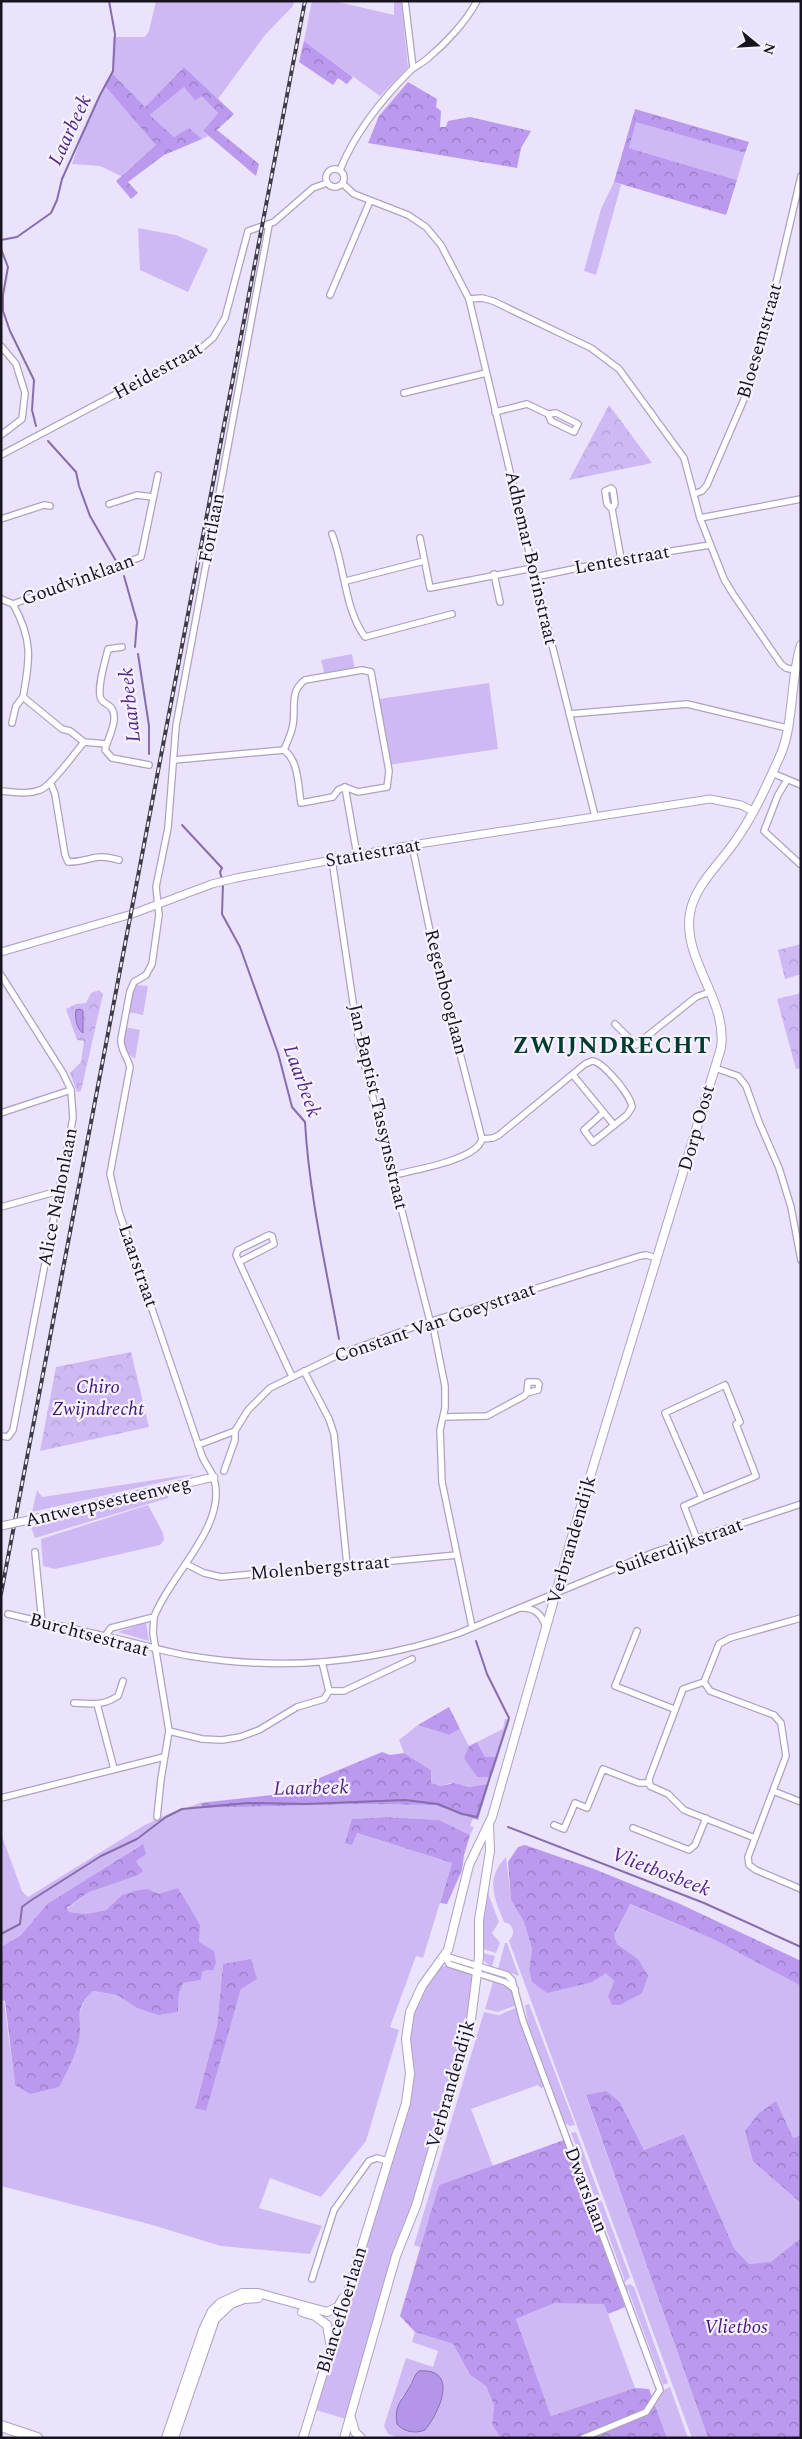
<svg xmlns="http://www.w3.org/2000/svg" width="802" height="2439" font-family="Spectral,serif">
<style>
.grass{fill:#cfb9f5;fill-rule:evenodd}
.forest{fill:url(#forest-crowns)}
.park{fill:url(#park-crowns)}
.water{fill:#b595e9;stroke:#866eac}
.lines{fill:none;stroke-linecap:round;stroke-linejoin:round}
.stream{stroke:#866eac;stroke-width:2}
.minor-casing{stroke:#ada2c1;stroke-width:8}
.tertiary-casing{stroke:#ada2c1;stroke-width:9}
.secondary-casing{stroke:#ada2c1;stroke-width:10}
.trunk-casing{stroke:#ada2c1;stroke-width:12}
.minor{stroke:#fff;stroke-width:5.5}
.tertiary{stroke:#fff;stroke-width:7}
.secondary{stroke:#fff;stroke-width:8}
.trunk{stroke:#fff;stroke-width:10}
.rail-casing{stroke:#403b48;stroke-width:4}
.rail{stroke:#f6f2ff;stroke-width:2;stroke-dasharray:5.5;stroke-linecap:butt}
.tertiary-bridge-casing{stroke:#ada2c1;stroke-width:9;stroke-linecap:butt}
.tertiary-bridge{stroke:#fff;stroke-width:7}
.labels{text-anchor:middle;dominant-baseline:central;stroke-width:4.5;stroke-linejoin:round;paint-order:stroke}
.street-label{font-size:19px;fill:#18141f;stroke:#f6f2ff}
.park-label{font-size:19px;font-style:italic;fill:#461477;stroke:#f6f2ff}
.water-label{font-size:20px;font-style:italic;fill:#552788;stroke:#f6f2ff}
.district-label{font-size:24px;font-weight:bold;letter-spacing:1px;fill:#023c2f;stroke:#f6f2ff}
</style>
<defs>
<pattern id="forest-crowns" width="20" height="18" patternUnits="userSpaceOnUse" patternTransform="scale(1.25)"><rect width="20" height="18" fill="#ba99ee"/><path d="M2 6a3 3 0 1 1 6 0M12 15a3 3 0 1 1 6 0" fill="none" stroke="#967cc0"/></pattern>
<pattern id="park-crowns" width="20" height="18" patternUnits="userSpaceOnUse" patternTransform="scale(1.25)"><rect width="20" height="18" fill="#cfb9f5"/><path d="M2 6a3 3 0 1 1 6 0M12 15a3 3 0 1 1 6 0" fill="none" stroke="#b19ed2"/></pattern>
</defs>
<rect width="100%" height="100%" fill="#ebe2fc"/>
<g class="grass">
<polygon points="156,1 294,1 293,6 265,35 218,99 184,67 145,107 112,73 113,37 145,37 149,31"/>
<polygon points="312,1 334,1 394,15 394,1 401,1 408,67 380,96 304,41"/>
<polygon points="105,86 157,145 121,176 100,166 72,164 84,130"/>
<polygon points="184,87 202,95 218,113 203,131 208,136 202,139 189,128 174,137 150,115"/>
<polygon points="636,121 745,153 737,180 629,148"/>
<polygon points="614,182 621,185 596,275 584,271 601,209"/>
<polygon points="138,228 176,235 208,249 188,292 140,270"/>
<polygon points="352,654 355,671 325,676 321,660"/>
<polygon points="489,683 498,749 388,765 379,699"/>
<polygon points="137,985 148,986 143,1015 128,1012 133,991"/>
<path d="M124,1027L140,1030L135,1059C122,1050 122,1042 124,1027Z"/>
<polygon points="194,1474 193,1475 32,1512 37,1490 42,1497"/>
<polygon points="169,1494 168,1498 35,1538 31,1527"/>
<polygon points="148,1505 163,1533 164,1540 160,1545 55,1569 43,1566 41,1539"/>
<polygon points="146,1623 149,1641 118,1632 145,1623"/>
<polygon points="505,1719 510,1720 498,1757 485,1757 477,1742 503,1729"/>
<polygon points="418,1725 449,1735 460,1729 469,1746 465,1758 477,1777 491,1777 489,1784 468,1787 450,1783 440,1786 431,1784 431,1770 404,1753 399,1740"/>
<path d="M200,1803L204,1808L360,1804L434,1805L473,1818L470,1826L474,1827L470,1835L439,1820L386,1817L352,1819L357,1833L452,1863L423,1958L416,1956L390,2027L399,2030L366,2141L321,2197L270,2178L259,2208L322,2226L310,2254L221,2246L149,2224L1,2186V2000L4,2001L15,2085L79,2038C78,2019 78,2005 93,1991L117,1995L137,2008L178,2012L179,1993L183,1983L201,1980L203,1971H209L199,1942L159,1894L148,1889L122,1895L106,1910L86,1914L69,1912L67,1909L89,1892L116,1881L140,1866L136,1861L141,1845L47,1904L21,1935L1,1947V1834L22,1891L28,1897L143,1826L161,1817ZM223,1964L241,1989L205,2111L195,2107L217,2026Z"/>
<path d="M506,1857L511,1900L524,1922L532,1949L529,1969L547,1992L593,1982L607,1972L614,1981L608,1996L638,1959L617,1944L614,1935L629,1904L715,1940L801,1986V2135L793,2138L801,2203V2238L771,2263L749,2264L734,2248L684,2134L644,2150L620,2102L586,2096L708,2438H692L509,1941C514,1935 515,1929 509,1924L504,1922C494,1897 485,1879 506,1857Z"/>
<polygon points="488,1885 489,1896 499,1922 492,1933 500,1943 496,1953 483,1949 481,1928"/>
<polygon points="505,1943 507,1943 519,1976 498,1969"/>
<polygon points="483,1953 495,1956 492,1967 485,1962"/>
<polygon points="441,1966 446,1966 474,1976 470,2014 413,2208 346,2419 316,2410 406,2109 410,2055 409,2027 419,1995"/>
<polygon points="493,1982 511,1989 517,2005 498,2012 485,2009"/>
<polygon points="529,2004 575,2125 570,2126 565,2123 528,2023 525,2005"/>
<polygon points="518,2007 545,2086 541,2088 538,2085 471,2109 493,2166 439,2185 422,2248 414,2245 484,2012 499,2015"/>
<polygon points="576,2132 630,2277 624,2283 624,2278 572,2135 571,2133"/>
<polygon points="630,2284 634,2287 668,2383 663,2385 659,2373 656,2372 658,2371 628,2289 626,2290 625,2286"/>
<polygon points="555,2303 604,2303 635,2388 551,2416 516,2319"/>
<path d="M415,2332L453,2344L470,2375L486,2386L494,2405L492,2425L501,2438H400L388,2434L384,2426L406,2358L433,2367L438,2351L412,2342ZM414,2375L412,2432L401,2428L397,2424L401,2398L408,2390Z"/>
<polygon points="670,2387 688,2438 667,2438 655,2406 664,2390"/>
</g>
<g class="forest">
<polygon points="304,41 353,77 347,84 338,78 333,85 299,62"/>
<polygon points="184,67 234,114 217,130 259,164 256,176 203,131 218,113 202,96 195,100 184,87 150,115 174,137 189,128 202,139 164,155 128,182 138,193 131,199 116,181 156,145 105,86 112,73 145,107"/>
<polygon points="408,82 437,99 436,107 441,111 440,127 446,127 448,121 470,117 531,131 521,148 517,168 368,143 379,116"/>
<polygon points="635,109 749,142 745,153 636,122 629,148 737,180 726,215 614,182"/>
<polygon points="449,1707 460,1729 449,1735 418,1725"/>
<polygon points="477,1742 485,1757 498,1757 491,1777 477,1777 464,1758 469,1746"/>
<polygon points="382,1752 390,1755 404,1753 431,1770 431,1783 440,1786 454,1783 468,1787 489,1784 478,1820 434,1805 360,1804 204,1808 200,1803 281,1794"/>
<polygon points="386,1817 439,1820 470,1835 464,1855 462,1870 447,1904 440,1903 452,1863 357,1833 352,1845 345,1843 352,1819"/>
<path d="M143,1844L146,1854L136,1861L143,1871L138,1875L89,1892L67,1908L69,1912L86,1914L106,1910L122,1895L139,1890L148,1889L159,1894L178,1888L200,1925L199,1942L214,1951L216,1963L213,1970L203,1971L201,1980L183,1983L179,1993L178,2012L158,2015L137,2008L117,1995L93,1991C72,2011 83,2018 79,2040C75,2057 67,2072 59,2087L30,2094L15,2085L5,2001L1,2000V1947L21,1935L47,1904Z"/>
<polygon points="525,1845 594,1869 678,1903 801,1961 801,1986 715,1940 630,1904 614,1935 617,1944 638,1959 648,1976 642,1993 620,2005 612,2005 608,1996 614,1981 606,1973 593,1982 547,1993 532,1982 529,1969 532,1949 524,1922 511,1900 508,1862 518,1847"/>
<polygon points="251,1959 257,1979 241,1989 206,2111 195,2108 217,2026 223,1964"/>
<polygon points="606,2091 620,2102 644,2150 684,2134 734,2248 749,2264 771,2262 801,2238 801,2438 708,2438 586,2095"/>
<polygon points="776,2101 793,2138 801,2135 801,2203 753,2161 745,2131 759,2113"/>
<polygon points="564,2140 625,2307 608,2314 604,2304 555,2303 516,2319 551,2416 635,2388 649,2389 667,2438 501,2438 492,2425 494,2405 486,2386 470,2375 453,2344 415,2332 400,2316 439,2185"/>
</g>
<g class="park">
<polygon points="609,405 652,463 569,480"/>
<polygon points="801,944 801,974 785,979 778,950"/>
<polygon points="99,990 103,994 81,1091 77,1092 70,1073 81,1062 84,1041 77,1040 66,1009 76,1004 86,1003 91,993"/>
<polygon points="801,993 801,1068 796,1069 777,999"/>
<polygon points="131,1352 149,1427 40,1451 56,1367"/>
</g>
<g class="water">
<path d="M80,1009L83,1011V1033C76,1028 75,1018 76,1010Z"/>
<path d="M419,2371C460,2368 439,2413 425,2430C415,2434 404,2432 397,2424C394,2405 401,2402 409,2388C413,2382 413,2376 419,2371Z"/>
</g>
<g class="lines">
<g class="stream">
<polyline points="1,240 17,237 51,213 57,200 62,179 100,95 113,71 115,34 109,1"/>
<polyline points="1,249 8,267 3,295 3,311 10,331 34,380 32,410 36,426"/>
<polyline points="48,441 76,472 79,486 90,516 116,561"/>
<polyline points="124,576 137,622 135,647"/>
<polyline points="138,654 149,726 149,754"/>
<polyline points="182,825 222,868 220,872 222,879"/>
<path d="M223,884L222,914L240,947L278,1053L292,1107L305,1122C309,1194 326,1267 339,1339"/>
<polyline points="508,1827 704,1903 801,1947"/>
<polyline points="1,1934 20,1924 22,1907 30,1901 101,1856 137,1839 166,1817 182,1809 248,1803 306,1804 405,1800 438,1804 462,1814 477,1817 509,1718 487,1674 476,1641"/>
</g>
<g class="minor-casing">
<g id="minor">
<polyline points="405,1 413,68"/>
<circle cx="335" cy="178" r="9"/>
<path d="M340,170C355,132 382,99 411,70C416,66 422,63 427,59C445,44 466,22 477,1"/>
<polyline points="343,184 354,194 408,215 426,227 441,245 469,299 535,577 595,816"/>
<polyline points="330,295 370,201"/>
<polyline points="469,299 482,298 493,301 591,348 619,369 684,458 700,518 724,579 733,594 781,664 786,668 795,670"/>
<polyline points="1,346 16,364 25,393 22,419 1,435"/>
<polyline points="404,393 486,373"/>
<polyline points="495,412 527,404 548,414 551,421 574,432 578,424 556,413 548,414"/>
<polyline points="1,455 199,350 213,338 225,318 248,231 274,222 313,188 327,183"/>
<polyline points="694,494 702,491 707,485 748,390 778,275 801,176"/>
<polyline points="109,504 137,495 153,497"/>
<polyline points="612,509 607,504 605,491 611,488 613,490 615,504 612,509 621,559"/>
<polyline points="700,518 801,499"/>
<polyline points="1,519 44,505 50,506"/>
<path d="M332,534C345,567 344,608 365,637L452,614"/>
<polyline points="420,538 430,588 533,568"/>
<polyline points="494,574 500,602"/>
<polyline points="535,577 621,559 710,545"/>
<polyline points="346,581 424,561"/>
<path d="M1,599L13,604C33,640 30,658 23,697L62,729L70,731L84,742C75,753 50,787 40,790C27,795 14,792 1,791"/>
<polyline points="13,604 141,557 158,475"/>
<path d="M122,647L108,649C105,663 98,682 100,696C101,704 109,703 112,709C119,720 107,740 105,750L112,758L149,765"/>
<polyline points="569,714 687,704 787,728"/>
<polyline points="12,723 16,706 23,697"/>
<polyline points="84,742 106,744"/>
<path d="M284,750C287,742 292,733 293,724C296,707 289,692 305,680L362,670L371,672L389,771L387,787L358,792L345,787L357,855"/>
<path d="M174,760L284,750C299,761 298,786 301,803L333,797L338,790L345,787"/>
<polyline points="772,773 801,785"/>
<polyline points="787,780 778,795 764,831 800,864"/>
<path d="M51,784L55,794L65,855L68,862C92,862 92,852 119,860"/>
<polyline points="332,860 359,1043 430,1321"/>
<polyline points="1,975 63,1073 71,1090 73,1118 13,1430 8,1437 1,1436"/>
<polyline points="615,1024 636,1045 696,997 710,992"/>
<polyline points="715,1068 738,1076 746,1086 759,1122 779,1168 791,1207 801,1260"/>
<polyline points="573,1075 614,1125"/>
<polyline points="1,1113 71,1090"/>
<path d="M482,1139L493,1138L499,1135L585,1064L592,1061C603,1061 631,1096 632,1107L627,1115L593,1142L584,1130L603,1113"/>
<path d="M394,1175C414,1170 477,1160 482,1139L436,960L412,845"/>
<polyline points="1,1207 51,1193 58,1193"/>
<polyline points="239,1262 274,1244 272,1236 269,1235 238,1250 236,1255 239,1262 289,1370 292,1376"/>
<polyline points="432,1321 445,1386 445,1408 440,1430 442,1482 472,1627"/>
<polyline points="304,1371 329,1419 334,1434 347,1565"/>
<polyline points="444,1417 487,1416 524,1396 527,1393 528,1382 537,1382 539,1384 538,1390 527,1393"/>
<polyline points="198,1445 235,1431 248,1410 270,1388 338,1355 419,1325 640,1256 646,1255 657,1258"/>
<polyline points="224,1471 235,1440 235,1431"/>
<polyline points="696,1537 684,1506 702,1498 665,1413 725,1385 740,1422 736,1424 756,1476 702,1498"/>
<polyline points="35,1552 42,1622"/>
<polyline points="186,1564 204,1573 221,1577 457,1555"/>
<path d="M521,1608C535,1607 543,1616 546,1628"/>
<path d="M8,1614C40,1622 72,1628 105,1636C133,1642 161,1651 190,1656C282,1671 369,1664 457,1634L655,1552L801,1504"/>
<polyline points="637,1631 615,1686 674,1709"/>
<polyline points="105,1636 111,1628 154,1617"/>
<polyline points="322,1662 329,1691"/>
<polyline points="704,1682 710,1691 774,1715 781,1723 786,1756 748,1857 749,1865 756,1870 801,1889"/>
<path d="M74,1703C92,1703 101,1707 118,1696L123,1681"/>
<polyline points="97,1704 114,1769"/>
<polyline points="169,1731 202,1739 222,1740 240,1737 259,1730 297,1707 324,1699 329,1691 344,1691 412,1659"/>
<polyline points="773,1791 801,1802"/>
<polyline points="1,1798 164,1757"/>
<path d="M157,1817L161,1779L169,1731L153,1633L154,1617C169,1576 228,1525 214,1479C212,1471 205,1464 202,1456L119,1212L110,1174L130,1067C127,1056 120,1049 121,1039L130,991L134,982L146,975L152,964L159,915L156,887L168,828L176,726L269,225"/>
<polyline points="554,1825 564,1829 575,1803 587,1808 603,1769 639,1783 649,1783"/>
<polyline points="633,1828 689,1850 695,1845 706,1818"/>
<polyline points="755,1838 684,1810 668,1794 650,1786 649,1779 683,1689 704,1682 719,1644 730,1638 801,1618"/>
<polyline points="445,1956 507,1975 512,1980 523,2021 660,2390 646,2412 583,2438"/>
<polyline points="445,1956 449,1964 505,1982 515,1989"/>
<polyline points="312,2279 334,2210 369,2161 377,2158 388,2161"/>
</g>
</g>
<g class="tertiary-casing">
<g id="tertiary">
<polyline points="1,952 132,914 212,884 236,878 412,845 710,799 741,805 753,811"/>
<polyline points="29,1520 214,1477"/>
</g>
</g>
<g class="secondary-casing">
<g id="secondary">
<polyline points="302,2312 315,2316 327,2325 330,2342"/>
<polyline points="351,2418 355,2432 361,2438"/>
<polyline points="166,2438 203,2330 212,2311 220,2303 242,2293 258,2293 327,2312 338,2307 343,2298"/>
<polyline points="174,2438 215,2319 231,2304 244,2299 258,2298"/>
<path d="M303,2438L406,2103L410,2074L406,2039L410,2012L422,1986L448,1950L469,1865L492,1817L575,1526L721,1048C728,1000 682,960 690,913C695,884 723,861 738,837C755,812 768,783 780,756C794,726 790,678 801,645"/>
<polyline points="344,2438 396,2256 416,2206 471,2020 479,1957 479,1920 490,1851 489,1824"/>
</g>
</g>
<g class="trunk-casing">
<polyline id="trunk" points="1,2426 37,2438"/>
</g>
<use href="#minor" class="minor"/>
<use href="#tertiary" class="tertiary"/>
<use href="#secondary" class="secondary"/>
<use href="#trunk" class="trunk"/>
<g class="rail-casing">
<polyline id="rail" points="1,1594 305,1"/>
</g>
<use href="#rail" class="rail"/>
<g class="tertiary-bridge-casing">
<polyline id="tertiary-bridge" points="1,1526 29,1520"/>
</g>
<use href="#tertiary-bridge" class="tertiary-bridge"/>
</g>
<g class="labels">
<g class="street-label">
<text transform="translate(760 341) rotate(-74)">Bloesemstraat</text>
<text transform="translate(158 371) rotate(-29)">Heidestraat</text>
<text transform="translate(212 528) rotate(-79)">Fortlaan</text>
<text transform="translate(531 558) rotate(77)">Adhemar Borinstraat</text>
<text transform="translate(622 560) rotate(-10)">Lentestraat</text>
<text transform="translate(78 580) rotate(-20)">Goudvinklaan</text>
<text transform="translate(373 853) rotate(-10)">Statiestraat</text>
<text transform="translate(446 992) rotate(76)">Regenbooglaan</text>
<text transform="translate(378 1107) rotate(77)">Jan Baptist Tassynsstraat</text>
<text transform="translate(697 1128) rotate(-74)">Dorp Oost</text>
<text transform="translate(58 1197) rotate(-79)">Alice Nahonlaan</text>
<text transform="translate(138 1266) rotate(71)">Laarstraat</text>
<text transform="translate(435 1323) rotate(-19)">Constant Van Goeystraat</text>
<text transform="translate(108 1502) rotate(-13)">Antwerpsesteenweg</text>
<text transform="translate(572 1540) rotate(-74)">Verbrandendijk</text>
<text transform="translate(679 1547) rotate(-20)">Suikerdijkstraat</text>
<text transform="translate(320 1568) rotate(-5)">Molenbergstraat</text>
<text transform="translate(89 1635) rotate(15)">Burchtsestraat</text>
<text transform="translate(451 2084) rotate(-74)">Verbrandendijk</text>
<text transform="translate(586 2190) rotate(69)">Dwarslaan</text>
<text transform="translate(342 2310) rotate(-73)">Blancefloerlaan</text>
</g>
<g class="park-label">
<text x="98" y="1387">Chiro<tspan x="98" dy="22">Zwijndrecht</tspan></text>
<text x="736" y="2327">Vlietbos</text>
</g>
<g class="water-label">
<text transform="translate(70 130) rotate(-65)">Laarbeek</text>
<text transform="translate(130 705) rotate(-96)">Laarbeek</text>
<text transform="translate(302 1081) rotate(70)">Laarbeek</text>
<text transform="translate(311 1788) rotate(-1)">Laarbeek</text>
<text transform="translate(661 1872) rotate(21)">Vlietbosbeek</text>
</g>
<g class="district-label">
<text x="612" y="1046">ZWIJNDRECHT</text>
</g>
</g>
<rect width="802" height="2439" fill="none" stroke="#18141f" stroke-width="5"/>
<g transform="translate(757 45) rotate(108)" stroke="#f6f2ff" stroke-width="4" paint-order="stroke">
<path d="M0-4L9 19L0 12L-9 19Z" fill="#18141f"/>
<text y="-8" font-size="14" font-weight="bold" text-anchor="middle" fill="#18141f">N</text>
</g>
</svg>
